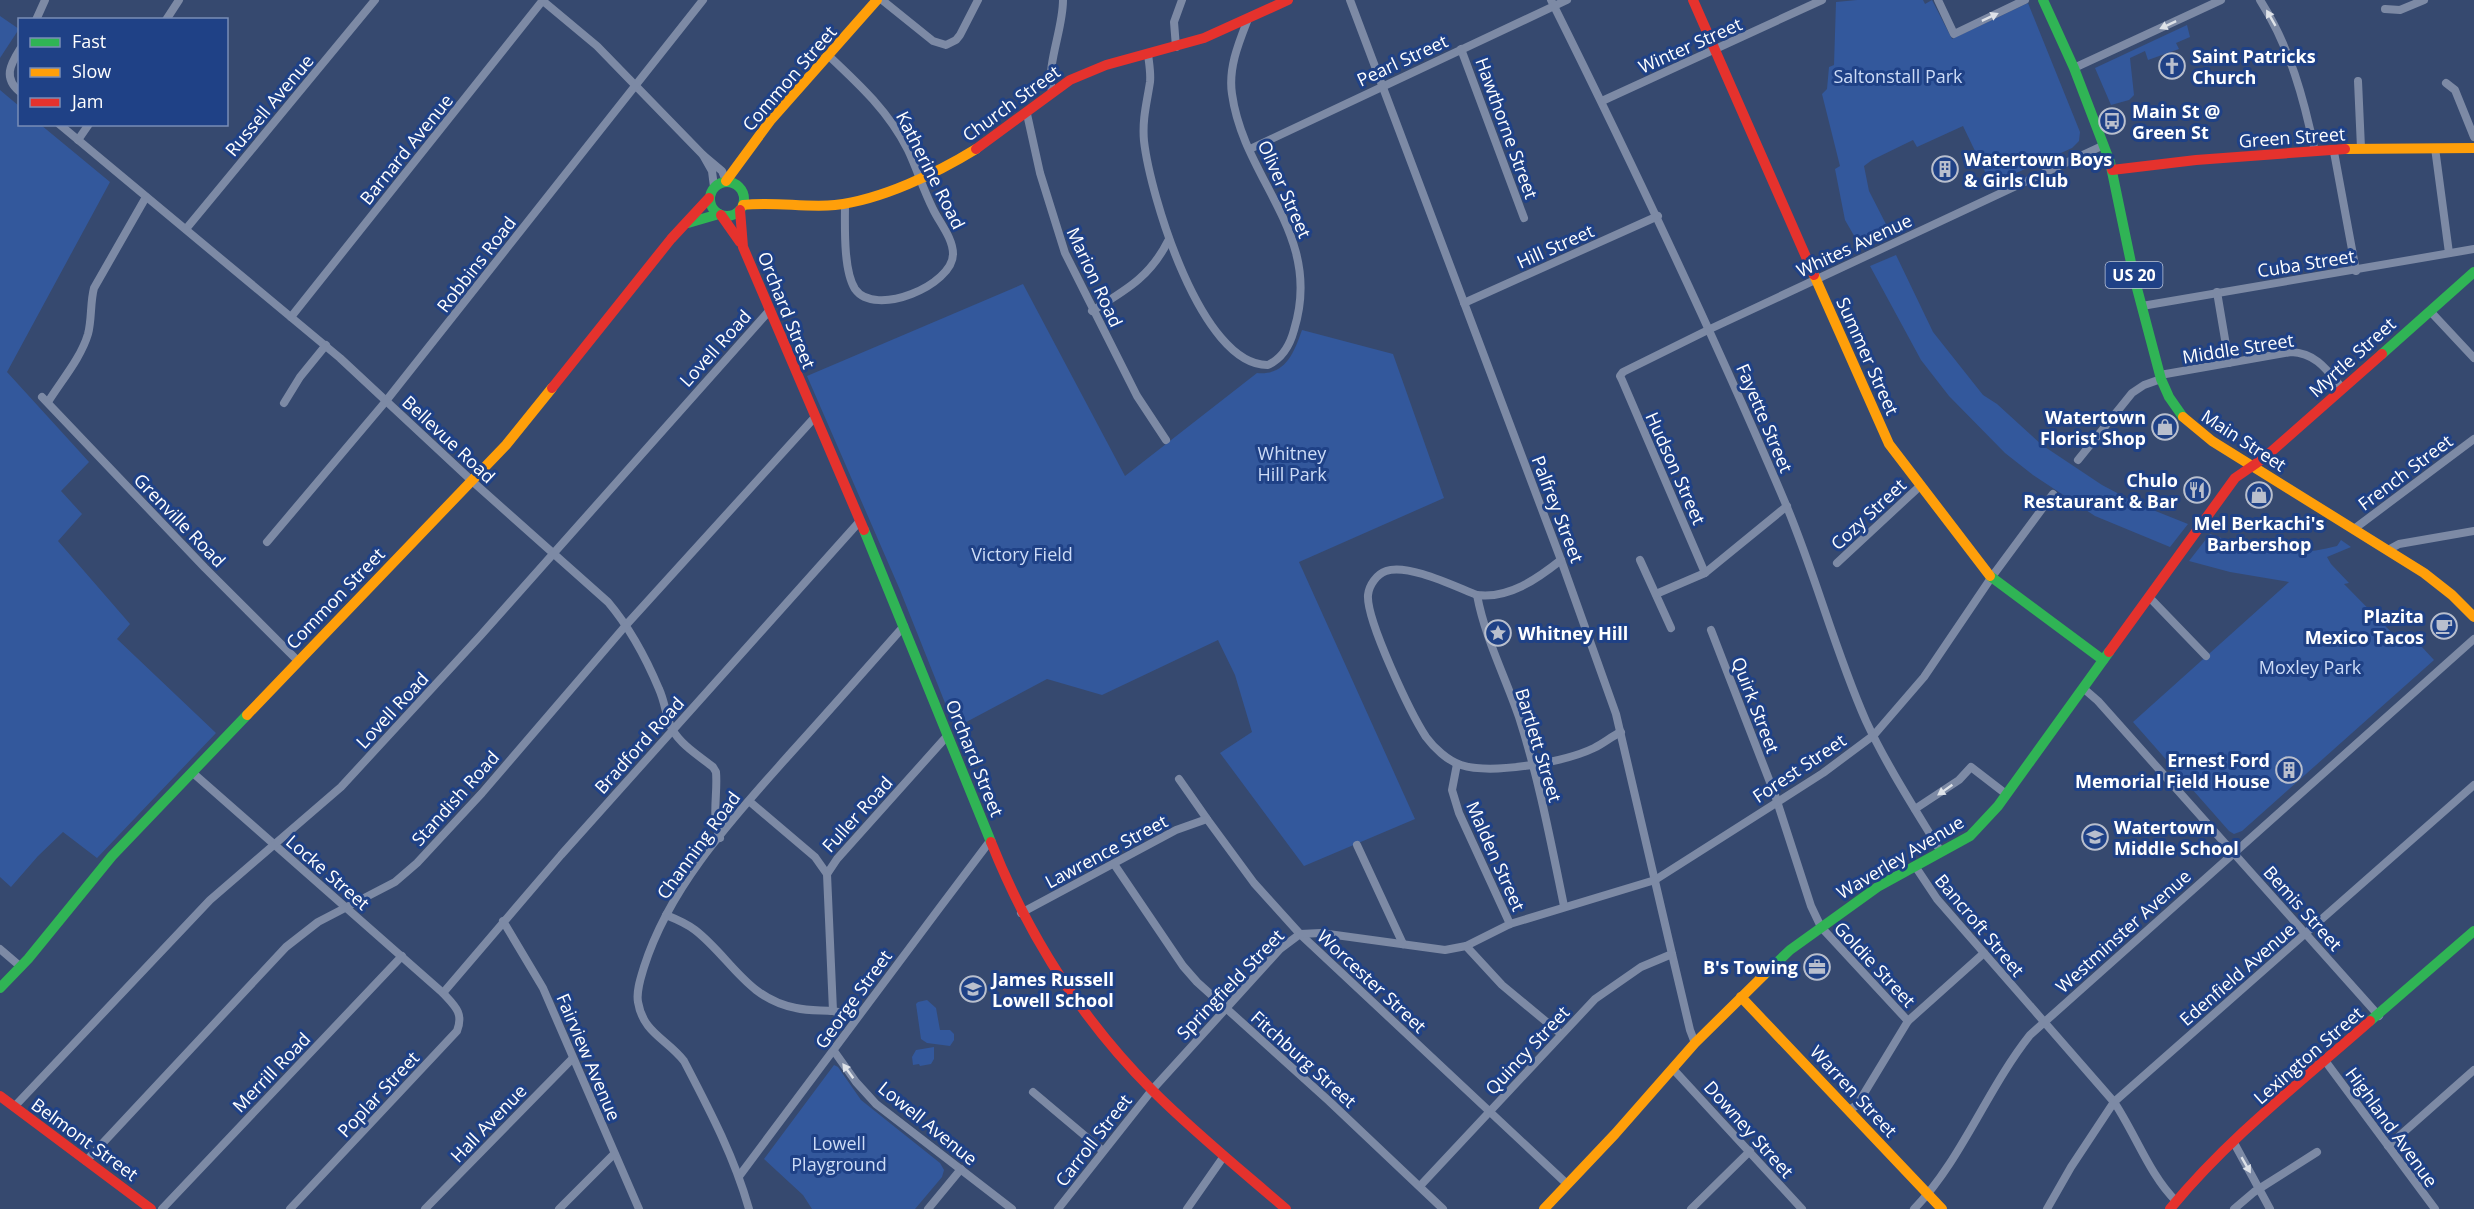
<svg xmlns="http://www.w3.org/2000/svg" width="2474" height="1209" font-family="'Open Sans',sans-serif">
<style>
.green{fill:#33589c}
.lines{fill:none;stroke-linecap:round;stroke-linejoin:round}
.street{stroke:#7d8aa5;stroke-width:8}
.fast{stroke:#30b455;stroke-width:10}
.slow{stroke:#ff9f0a;stroke-width:10}
.jam{stroke:#e5322d;stroke-width:10}
.oneway{fill:#dee2e8}
.labels{text-anchor:middle;dominant-baseline:central;stroke-width:6;stroke-linejoin:round;paint-order:stroke}
.shield{fill:#1f4186;stroke:#bcc6db;stroke-width:1.5}
.shield-label{font-size:16px;font-weight:bold;fill:#fff}
.street-label{font-size:18px;fill:#fff;stroke:#1f4186}
.poi-label{font-size:18px;font-weight:bold;fill:#fff;stroke:#1f4186;text-anchor:start}
.park-label{font-size:18px;fill:#cddcf7;stroke:#1f4186}
</style>
<rect width="100%" height="100%" fill="#36496f"/>
<g class="green">
<polygon points="1857,0 1923,0 1925,4 1932,0 1952,39 2028,3 2080,132 2079,141 2072,148 1985,187 1982,181 1988,178 1963,126 1917,147 1913,140 1872,160 1864,166 1869,191 1890,232 1860,246 1845,220 1835,169 1840,166 1822,94 1827,89 1829,67 1834,65 1836,2"/>
<polygon points="0,16 19,29 0,58"/>
<polygon points="2187,25 2190,37 2176,43 2179,49 2148,60 2145,51 2130,58 2134,95 2129,100 2111,105 2095,68"/>
<polygon points="0,90 19,106 20,124 41,125 110,182 7,372 89,462 61,491 82,514 58,541 130,624 117,639 216,733 97,858 63,832 38,856 11,887 0,877"/>
<polygon points="1896,255 1933,332 1983,395 1997,404 2042,445 2102,485 2138,504 2188,524 2170,547 2095,516 2033,475 2005,453 1949,396 1921,360 1870,266"/>
<path d="M1023,284L1125,476L1257,373C1285,376 1294,353 1302,330L1393,354L1444,498L1299,562L1415,819L1304,866L1220,753L1252,732L1235,675L1218,640L1102,695L1047,679L955,728L900,590L807,376Z"/>
<path d="M2210,534C2252,550 2294,558 2337,546L2341,540L2351,547L2327,557L2331,564L2349,583L2344,584L2400,641L2409,633L2434,660L2242,831L2234,834L2229,831L2133,722L2289,582L2230,572L2189,561Z"/>
<polygon points="927,1000 936,1008 940,1030 950,1030 954,1034 954,1040 950,1046 927,1043 921,1039 916,1004 918,1002"/>
<polygon points="934,1047 934,1059 931,1064 920,1066 919,1064 913,1065 912,1057 916,1050"/>
<polygon points="834,1065 838,1067 861,1100 940,1163 944,1170 942,1177 915,1209 812,1209 803,1195 764,1159"/>
</g>
<g class="lines">
<g class="street">
<polyline points="882,0 933,41 946,45 956,40 960,35 978,0"/>
<polyline points="1350,0 1561,560 1616,714 1672,954 1690,1030 1695,1043"/>
<path d="M1551,0C1633,165 1712,331 1784,500C1815,572 1834,649 1866,721C1887,766 1915,809 1941,852"/>
<polyline points="1938,0 1954,34 2025,0"/>
<path d="M2260,0C2290,47 2304,99 2315,152"/>
<polyline points="543,1 597,46 703,155"/>
<polyline points="2385,9 2400,10 2424,0"/>
<polyline points="36,20 45,0"/>
<polyline points="166,20 179,0"/>
<polyline points="1176,47 1174,22 1182,0"/>
<path d="M20,49C10,65 3,78 20,92"/>
<polyline points="1461,49 1524,218"/>
<path d="M1148,54C1149,63 1151,73 1150,82C1147,102 1142,119 1144,141C1150,194 1201,366 1268,365C1283,358 1290,345 1294,330C1324,234 1244,181 1232,94C1228,68 1239,42 1248,19"/>
<path d="M829,56C860,85 889,112 908,150C917,169 923,189 933,209C939,222 953,238 953,254C953,285 875,318 855,289C843,270 845,225 845,203"/>
<polyline points="2074,68 2221,0"/>
<polyline points="2358,81 2361,148"/>
<polyline points="2446,83 2455,90 2474,137"/>
<path d="M1052,92C1046,64 1063,30 1063,0"/>
<polyline points="1602,101 1822,0"/>
<polyline points="1027,114 1040,173 1065,253 1137,396 1166,440"/>
<path d="M59,124L340,358L472,481L608,602C630,628 646,658 659,689C665,702 666,717 672,729C681,745 699,756 713,767L716,772C718,795 711,816 720,838"/>
<polyline points="78,140 89,124"/>
<polyline points="2435,148 2449,253"/>
<polyline points="1250,149 1567,0"/>
<polyline points="2334,152 2356,271"/>
<polyline points="714,187 712,171 703,155 722,171 726,181"/>
<polyline points="186,229 375,0"/>
<polyline points="2217,292 2229,363"/>
<polyline points="1464,303 1658,216"/>
<polyline points="2142,306 2474,249"/>
<path d="M1092,311C1126,290 1150,277 1168,241"/>
<polyline points="2430,311 2474,358"/>
<polyline points="291,317 543,0"/>
<path d="M2160,375L2291,352C2316,353 2327,370 2342,388"/>
<polyline points="42,397 205,568 298,661"/>
<path d="M48,402C61,381 81,358 88,334C92,319 90,303 94,288L146,197"/>
<polyline points="284,403 300,377 326,345"/>
<polyline points="2078,460 2132,393 2144,385 2161,379"/>
<polyline points="2354,529 2474,439"/>
<polyline points="267,542 386,401 703,0"/>
<polyline points="2388,550 2399,544 2474,531"/>
<path d="M1561,560C1537,579 1509,599 1477,595C1456,587 1408,563 1386,571C1377,574 1369,585 1368,595C1366,620 1411,714 1426,737C1434,748 1448,761 1461,765C1492,775 1565,762 1594,748C1604,743 1612,736 1621,732"/>
<polyline points="1640,560 1671,628"/>
<polyline points="1837,563 1920,486"/>
<polyline points="1705,573 1622,380 1620,376 1623,372 1710,329 2104,145"/>
<polyline points="1656,594 1705,573 1787,506"/>
<path d="M1477,595C1485,638 1505,676 1519,717C1539,779 1551,843 1564,906"/>
<polyline points="2149,597 2206,656"/>
<polyline points="1711,630 1775,795 1811,906 1821,927 1908,1021"/>
<polyline points="2083,688 2098,701 2379,1016"/>
<polyline points="1457,764 1452,790 1459,813 1510,924"/>
<path d="M193,773L443,993C455,1006 464,1013 457,1031L290,1209"/>
<polyline points="1179,779 1207,819 1254,883 1300,934 1567,1184"/>
<polyline points="749,801 815,857 827,874"/>
<polyline points="1915,809 1959,780 1971,767 2006,794"/>
<polyline points="1357,845 1403,944"/>
<polyline points="1114,864 1183,966 1197,982 1329,1101 1443,1209"/>
<path d="M1915,866L1937,899L2114,1102C2135,1133 2150,1176 2176,1201"/>
<polyline points="1021,913 1176,830 1207,819"/>
<path d="M666,915C676,919 686,923 695,930C730,957 747,999 796,1008C808,1011 821,1010 833,1011"/>
<polyline points="503,921 543,988 639,1209"/>
<polyline points="1466,946 1510,924 1655,880 1823,773 1874,735 1924,677 1991,578 2053,494"/>
<polyline points="0,949 21,967"/>
<polyline points="443,993 561,855 860,521"/>
<polyline points="857,1016 833,1011 827,874 837,859 948,735"/>
<polyline points="834,1051 856,1082 876,1104 1012,1209"/>
<polyline points="2326,1062 2435,1209"/>
<polyline points="1673,1069 1802,1209"/>
<polyline points="1033,1092 1103,1151"/>
<polyline points="14,1107 210,900 341,787 481,635 769,311"/>
<polyline points="1849,1110 1857,1105 1908,1021 1984,953"/>
<polyline points="2233,1141 2270,1209"/>
<polyline points="2388,1146 2474,1070"/>
<polyline points="86,1161 286,947 318,922 395,882 417,863 482,793 627,624 815,417"/>
<path d="M740,1175C823,1064 906,952 990,841"/>
<polyline points="1420,1186 1595,999 1641,967 1672,954"/>
<polyline points="162,1209 402,956"/>
<polyline points="425,1209 572,1059"/>
<polyline points="559,1209 614,1154"/>
<path d="M749,1209C734,1156 709,1109 684,1061C667,1039 643,1033 638,1002C636,991 641,977 644,967C670,885 733,818 789,755C828,712 866,669 904,626"/>
<polyline points="928,1209 961,1169"/>
<polyline points="1058,1209 1152,1090 1280,949 1300,934 1321,933 1445,950 1466,946 1502,985 1561,1034"/>
<polyline points="1187,1209 1224,1156"/>
<polyline points="1691,1209 1750,1151"/>
<path d="M1914,1209C1961,1161 1987,1089 2030,1035L2474,639"/>
<polyline points="2047,1209 2071,1167 2114,1102 2474,785"/>
<polyline points="2234,1209 2254,1192 2317,1152"/>
</g>
<g class="fast">
<polyline points="2043,0 2074,68 2110,162 2134,277 2161,379 2169,397 2183,417"/>
<circle cx="727" cy="199" r="17"/>
<polyline points="688,223 719,214"/>
<polyline points="2382,354 2474,272"/>
<polyline points="864,530 991,842"/>
<polyline points="1990,576 2103,660"/>
<polyline points="1764,975 1790,950 1879,886 1970,836 1998,806 2109,652"/>
<polyline points="0,988 28,959 112,856 247,715"/>
<polyline points="2370,1021 2474,931"/>
</g>
<g class="slow">
<polyline points="2345,149 2474,148"/>
<polyline points="726,181 770,121 877,0"/>
<path d="M743,205C774,201 805,208 835,205C881,200 937,173 976,149"/>
<polyline points="1814,275 1889,444 1990,576"/>
<polyline points="2183,417 2212,441 2424,573 2452,595 2474,617"/>
<polyline points="247,715 506,445 552,388"/>
<polyline points="1741,997 1942,1209"/>
<polyline points="1544,1209 1615,1134 1695,1043 1764,975"/>
</g>
<g class="jam">
<polyline points="1693,0 1814,275"/>
<polyline points="976,149 1070,80 1106,65 1204,38 1288,0"/>
<polyline points="2112,170 2196,160 2345,149"/>
<polyline points="740,210 743,247 864,530"/>
<polyline points="721,215 740,242"/>
<polyline points="552,388 671,239 709,198"/>
<polyline points="2109,652 2235,478 2264,458 2382,354"/>
<path d="M991,842C1028,935 1082,1020 1153,1091C1195,1133 1241,1170 1286,1209"/>
<polyline points="0,1096 151,1209"/>
<path d="M2170,1209C2228,1138 2302,1081 2370,1021"/>
</g>
</g>
<defs><path id="oneway-solid" d="M-6-.8H1V-3.2L6.5 0L1 3.2V.8H-6Z" transform="scale(1.5)"/></defs>
<g class="oneway">
<use href="#oneway-solid" transform="translate(1990 17) rotate(-25)"/>
<use href="#oneway-solid" transform="translate(2271 18) rotate(-120)"/>
<use href="#oneway-solid" transform="translate(2168 25) rotate(155)"/>
<use href="#oneway-solid" transform="translate(1945 790) rotate(145)"/>
<use href="#oneway-solid" transform="translate(848 1071) rotate(-126)"/>
<use href="#oneway-solid" transform="translate(2246 1165) rotate(60)"/>
</g>
<defs>
<g id="church-ring" transform="scale(1.35)"><circle r="9.5" fill="#1f4186" stroke="#b9bfcd" stroke-width="1.5"/><path d="M-1.2-6h2.4v3.5h3.3v2.4h-3.3V6h-2.4V-.1h-3.3v-2.4h3.3Z" fill="#b9bfcd"/></g>
<g id="bus-ring" transform="scale(1.35)"><circle r="9.5" fill="#1f4186" stroke="#b9bfcd" stroke-width="1.5"/><path d="M-5-6H5V4H4V6H2V4H-2V6H-4V4H-5ZM-3.5-4V0h7V-4ZM-3.5 1.2v1.5H-2V1.2ZM2 1.2v1.5H3.5V1.2Z" fill="#b9bfcd"/></g>
<g id="building-ring" transform="scale(1.35)"><circle r="9.5" fill="#1f4186" stroke="#b9bfcd" stroke-width="1.5"/><path d="M-4-6H4V6H1V3H-1V6H-4ZM-2.5-4.3h1.7v1.8h-1.7ZM.8-4.3h1.7v1.8H.8ZM-2.5-1h1.7V.8h-1.7ZM.8-1h1.7V.8H.8Z" fill="#b9bfcd"/></g>
<g id="shop-ring" transform="scale(1.35)"><circle r="9.5" fill="#1f4186" stroke="#b9bfcd" stroke-width="1.5"/><path d="M-5-2.5h2.3a2.7 3.5 0 0 1 5.4 0H5L5.5 6h-11ZM-1.5-2.5h3a1.5 2.3 0 0 0-3 0Z" fill="#b9bfcd"/></g>
<g id="restaurant-ring" transform="scale(1.35)"><circle r="9.5" fill="#1f4186" stroke="#b9bfcd" stroke-width="1.5"/><path d="M-5-6h1v4h1v-4h1v4h1v-4h1v5L-1.5 .5V6h-2V.5L-5-1ZM5-6V6H3V1.5H1.5Q1.5-4 5-6Z" fill="#b9bfcd"/></g>
<g id="cafe-ring" transform="scale(1.35)"><circle r="9.5" fill="#1f4186" stroke="#b9bfcd" stroke-width="1.5"/><path d="M-5.5-4.5H6V0H3Q3 3.5 0 3.5H-2.5Q-5.5 3.5-5.5 0ZM3-3.2v2h1.7v-2ZM-6 4.5H4V6H-6Z" fill="#b9bfcd"/></g>
<g id="sight-ring" transform="scale(1.35)"><circle r="9.5" fill="#1f4186" stroke="#b9bfcd" stroke-width="1.5"/><path d="M0-6L1.8-2.2L6-1.7L2.9 1.2L3.7 5.4L0 3.3L-3.7 5.4L-2.9 1.2L-6-1.7L-1.8-2.2Z" fill="#b9bfcd"/></g>
<g id="school-ring" transform="scale(1.35)"><circle r="9.5" fill="#1f4186" stroke="#b9bfcd" stroke-width="1.5"/><path d="M0-5L7-2L0 1L-7-2ZM-4 1L0 2.5L4 1V4Q0 6-4 4Z" fill="#b9bfcd"/></g>
<g id="office-ring" transform="scale(1.35)"><circle r="9.5" fill="#1f4186" stroke="#b9bfcd" stroke-width="1.5"/><path d="M-6-3h4V-5.5h4V-3h4V5H-6ZM-1-4.5V-3h2v-1.5ZM-6 0V1H6V0Z" fill="#b9bfcd"/></g>
</defs>
<g fill-rule="evenodd">
<use href="#church-ring" x="2172" y="66"/>
<use href="#bus-ring" x="2112" y="121"/>
<use href="#building-ring" x="1945" y="169"/>
<use href="#shop-ring" x="2165" y="427"/>
<use href="#restaurant-ring" x="2197" y="490"/>
<use href="#shop-ring" x="2259" y="495"/>
<use href="#cafe-ring" x="2444" y="626"/>
<use href="#sight-ring" x="1498" y="633"/>
<use href="#building-ring" x="2289" y="770"/>
<use href="#school-ring" x="2095" y="837"/>
<use href="#office-ring" x="1817" y="967"/>
<use href="#school-ring" x="973" y="989"/>
</g>
<g class="labels">
<rect class="shield" x="2105.5" y="262" width="57" height="26" rx="4.5"/>
<g class="shield-label">
<text x="2134" y="275">US 20</text>
</g>
<g class="street-label">
<text transform="translate(1690 45) rotate(-24)">Winter Street</text>
<text transform="translate(1402 60) rotate(-25)">Pearl Street</text>
<text transform="translate(789 78) rotate(-49)">Common Street</text>
<text transform="translate(1011 103) rotate(-36)">Church Street</text>
<text transform="translate(269 105) rotate(-50)">Russell Avenue</text>
<text transform="translate(1507 128) rotate(70)">Hawthorne Street</text>
<text transform="translate(2292 137) rotate(-4)">Green Street</text>
<text transform="translate(406 149) rotate(-51)">Barnard Avenue</text>
<text transform="translate(931 170) rotate(63)">Katherine Road</text>
<text transform="translate(1285 189) rotate(66)">Oliver Street</text>
<text transform="translate(1854 245) rotate(-25)">Whites Avenue</text>
<text transform="translate(1555 246) rotate(-24)">Hill Street</text>
<text transform="translate(2306 263) rotate(-9)">Cuba Street</text>
<text transform="translate(476 264) rotate(-52)">Robbins Road</text>
<text transform="translate(1095 277) rotate(65)">Marion Road</text>
<text transform="translate(787 310) rotate(68)">Orchard Street</text>
<text transform="translate(715 348) rotate(-48)">Lovell Road</text>
<text transform="translate(2238 348) rotate(-9)">Middle Street</text>
<text transform="translate(1868 356) rotate(66)">Summer Street</text>
<text transform="translate(2352 357) rotate(-42)">Myrtle Street</text>
<text transform="translate(1765 418) rotate(67)">Fayette Street</text>
<text transform="translate(449 439) rotate(43)">Bellevue Road</text>
<text transform="translate(2244 440) rotate(33)">Main Street</text>
<text transform="translate(1676 468) rotate(66)">Hudson Street</text>
<text transform="translate(2405 472) rotate(-37)">French Street</text>
<text transform="translate(1558 509) rotate(69)">Palfrey Street</text>
<text transform="translate(1868 514) rotate(-43)">Cozy Street</text>
<text transform="translate(180 520) rotate(46)">Grenville Road</text>
<text transform="translate(335 598) rotate(-46)">Common Street</text>
<text transform="translate(1756 705) rotate(69)">Quirk Street</text>
<text transform="translate(392 710) rotate(-47)">Lovell Road</text>
<text transform="translate(639 745) rotate(-48)">Bradford Road</text>
<text transform="translate(1539 745) rotate(73)">Bartlett Street</text>
<text transform="translate(975 758) rotate(68)">Orchard Street</text>
<text transform="translate(1799 768) rotate(-34)">Forest Street</text>
<text transform="translate(455 798) rotate(-48)">Standish Road</text>
<text transform="translate(857 814) rotate(-48)">Fuller Road</text>
<text transform="translate(698 845) rotate(-54)">Channing Road</text>
<text transform="translate(1106 851) rotate(-28)">Lawrence Street</text>
<text transform="translate(1496 856) rotate(66)">Malden Street</text>
<text transform="translate(1900 857) rotate(-31)">Waverley Avenue</text>
<text transform="translate(328 872) rotate(41)">Locke Street</text>
<text transform="translate(2303 908) rotate(48)">Bemis Street</text>
<text transform="translate(1980 925) rotate(50)">Bancroft Street</text>
<text transform="translate(2123 931) rotate(-42)">Westminster Avenue</text>
<text transform="translate(1875 964) rotate(47)">Goldie Street</text>
<text transform="translate(2237 974) rotate(-41)">Edenfield Avenue</text>
<text transform="translate(1372 981) rotate(43)">Worcester Street</text>
<text transform="translate(1230 984) rotate(-46)">Springfield Street</text>
<text transform="translate(853 999) rotate(-54)">George Street</text>
<text transform="translate(1527 1050) rotate(-47)">Quincy Street</text>
<text transform="translate(2308 1055) rotate(-41)">Lexington Street</text>
<text transform="translate(589 1057) rotate(67)">Fairview Avenue</text>
<text transform="translate(1304 1059) rotate(42)">Fitchburg Street</text>
<text transform="translate(271 1072) rotate(-46)">Merrill Road</text>
<text transform="translate(1854 1091) rotate(47)">Warren Street</text>
<text transform="translate(378 1094) rotate(-47)">Poplar Street</text>
<text transform="translate(488 1123) rotate(-46)">Hall Avenue</text>
<text transform="translate(928 1123) rotate(39)">Lowell Avenue</text>
<text transform="translate(2392 1127) rotate(54)">Highland Avenue</text>
<text transform="translate(1749 1129) rotate(48)">Downey Street</text>
<text transform="translate(85 1139) rotate(36)">Belmont Street</text>
<text transform="translate(1093 1140) rotate(-52)">Carroll Street</text>
</g>
<g class="poi-label">
<text x="2192" y="56">Saint Patricks<tspan x="2192" dy="21">Church</tspan></text>
<text x="2132" y="111">Main St @<tspan x="2132" dy="21">Green St</tspan></text>
<text x="1964" y="159">Watertown Boys<tspan x="1964" dy="21">&amp; Girls Club</tspan></text>
<text x="2146" y="417" text-anchor="end">Watertown<tspan x="2146" dy="21">Florist Shop</tspan></text>
<text x="2178" y="480" text-anchor="end">Chulo<tspan x="2178" dy="21">Restaurant &amp; Bar</tspan></text>
<text x="2259" y="523" text-anchor="middle">Mel Berkachi's<tspan x="2259" dy="21">Barbershop</tspan></text>
<text x="2424" y="616" text-anchor="end">Plazita<tspan x="2424" dy="21">Mexico Tacos</tspan></text>
<text x="1518" y="633">Whitney Hill</text>
<text x="2270" y="760" text-anchor="end">Ernest Ford<tspan x="2270" dy="21">Memorial Field House</tspan></text>
<text x="2114" y="827">Watertown<tspan x="2114" dy="21">Middle School</tspan></text>
<text x="1798" y="967" text-anchor="end">B's Towing</text>
<text x="992" y="979">James Russell<tspan x="992" dy="21">Lowell School</tspan></text>
</g>
<g class="park-label">
<text x="1898" y="76">Saltonstall Park</text>
<text x="1292" y="453">Whitney<tspan x="1292" dy="21">Hill Park</tspan></text>
<text x="1022" y="554">Victory Field</text>
<text x="2310" y="667">Moxley Park</text>
<text x="839" y="1143">Lowell<tspan x="839" dy="21">Playground</tspan></text>
</g>
</g>
<rect x="18" y="18" width="210" height="108" fill="#1f4186" stroke="#798db6" stroke-width="1.5"/>
<rect x="30" y="38" width="30" height="9" fill="#30b455" stroke="#798db6" stroke-width="1.5"/>
<text x="72" y="48" font-size="18" fill="#ffffff">Fast</text>
<rect x="30" y="68" width="30" height="9" fill="#ff9f0a" stroke="#798db6" stroke-width="1.5"/>
<text x="72" y="78" font-size="18" fill="#ffffff">Slow</text>
<rect x="30" y="98" width="30" height="9" fill="#e5322d" stroke="#798db6" stroke-width="1.5"/>
<text x="72" y="108" font-size="18" fill="#ffffff">Jam</text>
</svg>
